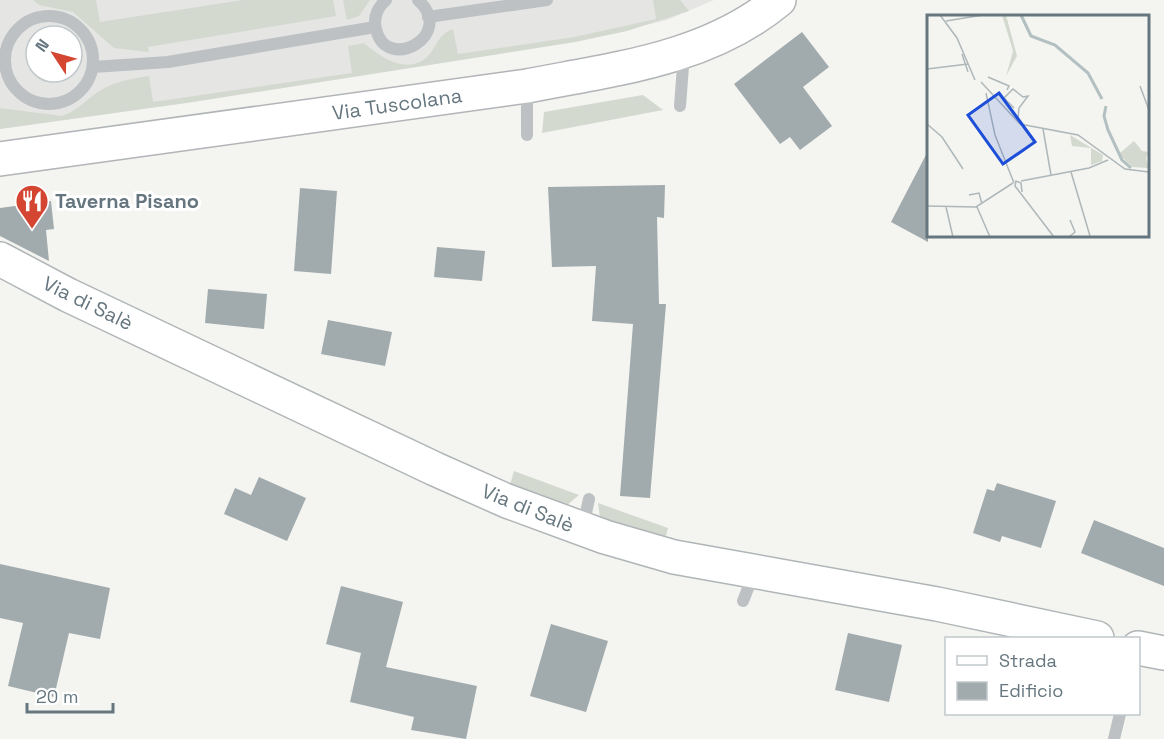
<svg xmlns="http://www.w3.org/2000/svg" width="1164" height="739" font-family="'Space Grotesk',sans-serif">
<style>
.built{fill:#e5e5e4;fill-rule:evenodd}
.grass{fill:#d4d9d0}
.building{fill:#a1abae}
.lines{fill:none;stroke-linecap:round;stroke-linejoin:round}
.secondary-casing{stroke:#b0b5b8;stroke-width:36}
.primary-casing{stroke:#b1b5b8;stroke-width:36}
.service{stroke:#bdc1c4;stroke-width:12}
.secondary{stroke:#fff;stroke-width:33}
.primary{stroke:#fff;stroke-width:33}
.labels{text-anchor:middle;dominant-baseline:central;stroke-width:6;stroke-linejoin:round;paint-order:stroke}
.street-label{font-size:20px;fill:#65767f;stroke:#fff}
.poi-label{font-size:20px;font-weight:bold;fill:#65767f;stroke:#fff;text-anchor:start}
.inset-river{fill:none;stroke:#b3c0c2;stroke-width:3}
.inset-road{fill:none;stroke:#aeb7b9;stroke-width:1.5}
.view{fill:#1d4ed8;fill-opacity:0.15;stroke:#1d4ed8;stroke-width:3}
.inset-edge{fill:none;stroke:#65767f;stroke-width:3}
</style>
<rect width="100%" height="100%" fill="#f4f4f0"/>
<path class="built" d="M0,0H714L667,20L575,42L193,102L0,129ZM36,36H72V72H36Z"/>
<g class="grass">
<polygon points="33,0 96,0 100,22 243,0 333,0 336,16 148,47 149,52 114,48 73,12 39,5"/>
<polygon points="343,0 370,0 359,16 347,20"/>
<path d="M653,0H680L689,11L627,31L575,42L193,102L0,129V108L62,116C77,111 86,100 98,92C114,81 131,79 149,76L153,102L352,73L348,46L364,43C380,57 408,76 428,56C438,45 438,34 453,29L458,54L574,37L656,19Z"/>
<path d="M36,45V72H67L58,80L45,82C28,76 23,58 36,45Z"/>
<polygon points="643,95 663,110 542,133 544,112"/>
<polygon points="514,471 579,495 566,506 510,485"/>
<polygon points="598,503 668,528 665,540 600,518"/>
</g>
<g class="building">
<polygon points="802,32 829,67 803,87 832,126 800,150 790,137 780,144 734,84"/>
<polygon points="928,151 928,242 891,222"/>
<polygon points="665,185 664,218 657,217 659,304 666,304 650,498 620,496 633,324 592,321 596,266 552,267 548,187"/>
<polygon points="300,188 337,191 331,274 294,271"/>
<polygon points="51,201 54,229 46,230 49,261 0,236 0,208"/>
<polygon points="437,247 485,251 482,281 434,277"/>
<polygon points="208,289 267,294 264,329 205,323"/>
<polygon points="328,320 392,332 385,366 321,354"/>
<polygon points="259,477 306,498 287,541 224,514 235,488 251,495"/>
<polygon points="997,483 1056,501 1041,548 1002,536 1000,542 973,533 987,489 994,491"/>
<polygon points="1094,520 1164,548 1164,586 1081,553"/>
<polygon points="0,564 110,588 100,639 69,633 54,697 8,686 23,623 0,618"/>
<polygon points="341,586 403,602 386,667 477,686 466,739 411,730 414,717 350,702 361,653 326,644"/>
<polygon points="551,624 608,641 586,712 530,696"/>
<polygon points="848,633 902,645 889,702 835,690"/>
</g>
<g class="lines">
<g class="secondary-casing">
<g id="secondary">
<polyline points="0,259 68,295 435,469 507,501 605,537 674,557 937,604 1097,638"/>
<polyline points="1138,648 1164,653"/>
</g>
</g>
<g class="primary-casing">
<path id="primary" d="M0,159L527,86C615,69 708,59 779,0"/>
</g>
<g class="service">
<path d="M386,0C377,8 373,17 376,29C386,74 457,35 418,0"/>
<circle cx="49" cy="60" r="44"/>
<polyline points="428,17 547,0"/>
<polyline points="93,67 168,62 375,27"/>
<polyline points="680,106 684,53"/>
<polyline points="527,135 527,87"/>
<polyline points="583,527 589,499"/>
<polyline points="743,601 754,573"/>
<polyline points="1114,739 1120,714"/>
</g>
<use href="#secondary" class="secondary"/>
<use href="#primary" class="primary"/>
</g>
<defs>
<g id="restaurant-pin" transform="scale(1.725)"><path d="M0 17L-7.5 6A9.5 9.5 0 1 1 7.5 6Z" fill="#d44631" stroke="#fff"/><path d="M-5-6h1v4h1v-4h1v4h1v-4h1v5L-1.5 .5V6h-2V.5L-5-1ZM5-6V6H3V1.5H1.5Q1.5-4 5-6Z" fill="#fff"/></g>
</defs>
<g fill-rule="evenodd">
<use href="#restaurant-pin" x="32" y="201"/>
</g>
<g class="labels">
<g class="street-label">
<text transform="translate(397 104) rotate(-8)">Via Tuscolana</text>
<text transform="translate(88 303) rotate(26)">Via di Salè</text>
<text transform="translate(528 508) rotate(22)">Via di Salè</text>
</g>
<g class="poi-label">
<text x="55" y="201">Taverna Pisano</text>
</g>
</g>
<g transform="translate(927 15)">
<rect width="222" height="222" fill="#f4f4f0"/>
<path d="M143,120L176,140L175,146L164,150V133L145,131Z" fill="#d4d9d0"/>
<path d="M75,0H79L90,41L79,61L86,36ZM207,126L215,136L222,137L219,143L222,153L205,152L194,141L193,138Z" fill="#d4d9d0"/>
<path class="inset-river" d="M94,0L104,21L128,30L161,58L175,84M179,91L177,101L181,115L195,145L204,153"/>
<path class="inset-road" d="M13,0L30,23L48,65M19,6L56,0M35,39L41,57M0,54L41,49M61,62L82,71L80,75M54,67L93,109L151,120L198,154L222,157M213,71L222,95M59,78L68,120L87,168M87,93L77,83L86,74L96,82L101,81L92,93L91,103M0,109L15,122L36,154M116,114L124,160M144,157L163,221M94,166L162,153L181,145M95,177L94,168L89,166L88,171L127,222M42,180L52,178L55,189M0,191L49,192L86,168M19,192L26,222M50,192L63,222M142,222L148,217L143,205"/>
<path class="view" d="M72,78L108,127L76,149L41,100Z"/>
<rect width="222" height="222" class="inset-edge"/>
</g>
<rect x="945" y="637" width="195" height="78" fill="#ffffff" stroke="#c1c8cc" stroke-width="1.5"/>
<rect x="957" y="656" width="30" height="9" fill="#ffffff" stroke="#c1c8cc" stroke-width="1.5"/>
<text x="999" y="667" font-size="18" fill="#65767f">Strada</text>
<rect x="957" y="682" width="30" height="18" fill="#a1abae" stroke="#c1c8cc" stroke-width="1.5"/>
<text x="999" y="697" font-size="18" fill="#65767f">Edificio</text>
<g transform="translate(54 54) rotate(306)"><circle r="28" fill="#ffffff" stroke="#c1c8cc" stroke-width="1.5"/>
<path d="M0-4.5L10 22L0 15L-10 22Z" fill="#d44631"/>
<text y="-9" font-size="16" font-weight="bold" text-anchor="middle" fill="#65767f">N</text>
</g>
<path d="M27 703v9h86v-9" fill="none" stroke="#65767f" stroke-width="3"/>
<text x="36" y="703" font-size="18" fill="#65767f" stroke="#ffffff" stroke-width="4.5" paint-order="stroke">20 m</text>
</svg>
